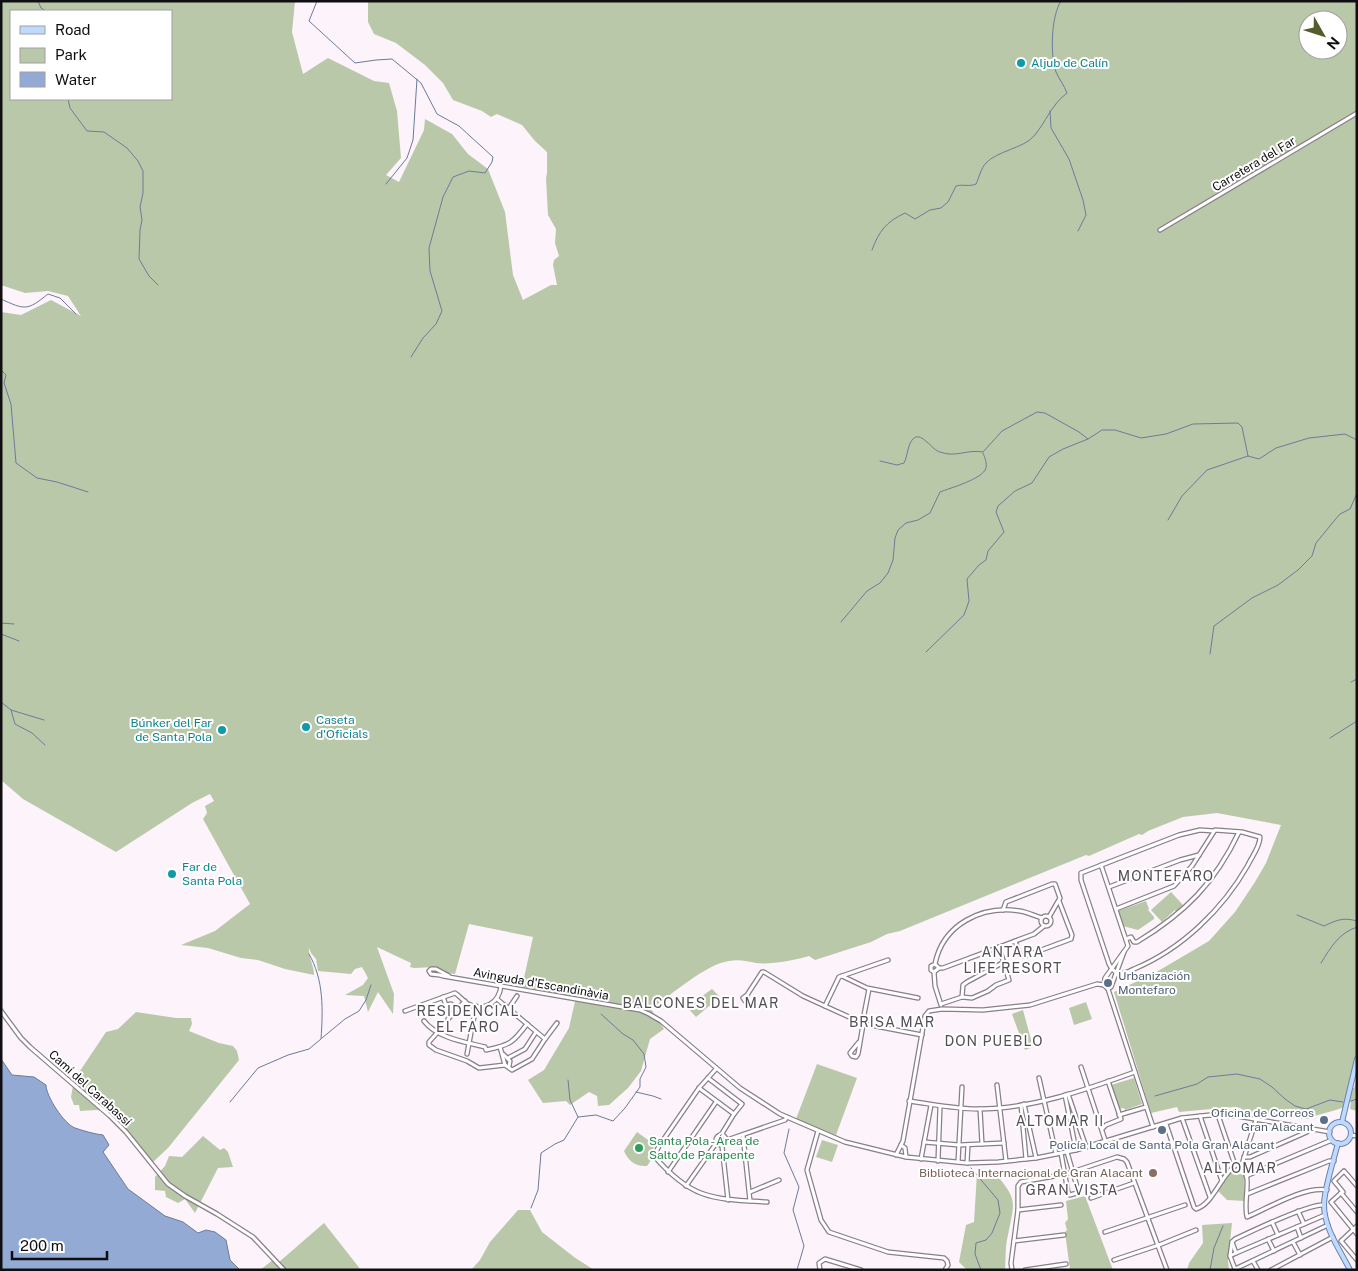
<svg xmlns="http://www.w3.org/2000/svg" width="1358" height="1271" font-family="'Public Sans',sans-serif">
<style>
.green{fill:#bac8aa;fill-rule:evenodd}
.water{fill:#93aad4;stroke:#6c7b9a}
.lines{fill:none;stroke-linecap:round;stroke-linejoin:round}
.stream{stroke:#6c7b9a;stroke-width:1}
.minor-casing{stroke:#887f87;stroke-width:5.5}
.major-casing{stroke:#6782ac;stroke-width:6}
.minor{stroke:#fff;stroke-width:3}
.major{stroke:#c0daff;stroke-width:4}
.culture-dot{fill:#0f9aa8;stroke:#fff;stroke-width:2}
.service-dot{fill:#5c6f8a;stroke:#fff;stroke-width:2}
.leisure-dot{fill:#2e9e5b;stroke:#fff;stroke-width:2}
.education-dot{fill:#8d6e63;stroke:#fff;stroke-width:2}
.labels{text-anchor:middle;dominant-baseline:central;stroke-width:4;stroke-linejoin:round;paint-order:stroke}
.culture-label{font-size:12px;fill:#0d838f;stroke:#fff;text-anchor:start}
.street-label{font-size:12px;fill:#110e11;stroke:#fff}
.service-label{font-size:12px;fill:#4e5e75;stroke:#fff;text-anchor:start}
.leisure-label{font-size:12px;fill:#27864d;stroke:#fff;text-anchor:start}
.education-label{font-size:12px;fill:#785e54;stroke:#fff;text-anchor:end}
.neighbourhood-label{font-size:14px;letter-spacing:1px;fill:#564e55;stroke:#fff}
</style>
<rect width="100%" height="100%" fill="#fcf3fb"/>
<g class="green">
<path d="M1,1H295L292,32L303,74L328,58L374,81L389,83L397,111L401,158L386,175L399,182L424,130L425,119L452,134L468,154L488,169L505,212L513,275L523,300L551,285H557L553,265L554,260L559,256L555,243L556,229L548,215L546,178L547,173V152L535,141L522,125L497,114L491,117L482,111L453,100L443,83L425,65L396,43L374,34L368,22V1H1357V1051L1348,1088H1354L1357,1077V1111L1350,1109L1351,1102L1345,1103L1344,1107C1332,1112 1320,1113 1308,1119L1240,1113L1241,1108L1233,1107L1179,1112L1177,1107L1151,1113L1114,992L1153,974L1209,941L1235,912L1255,882L1266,863L1281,825L1217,813L1183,817L1148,831L1142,835L1139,834L1089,856L1086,855L900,931L887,934L871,942L815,960L809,956C797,960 769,965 756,963C747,961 739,959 729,961C706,964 671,995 651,1009L664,1029L650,1039L641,1071L628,1088L609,1105L598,1106L597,1096L589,1092L570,1105L566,1101L543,1103L528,1080L544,1070L569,1028L576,997L522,987L533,937L469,924L455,974L447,973L435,967L414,968L410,967L411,963L377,947L394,994L393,1014L378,992L368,1012L364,996L345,995L363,985L368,978L362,967L355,969L351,974L318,971L316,959L311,953L309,948C308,957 314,965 314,975L285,969L258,960L241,958L208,948L181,945L215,931L250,904L203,819L207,813L205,806L214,801L210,794L192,803L116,852L23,799L1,780V312L21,315L51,300L81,316L68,296L48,291L25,293L1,285ZM11,11H171V99H11ZM1308,20H1338V50H1308Z"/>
<polygon points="1171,892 1183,905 1176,912 1175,910 1162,922 1151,910"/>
<polygon points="1146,901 1149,909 1148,910 1154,917 1154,919 1138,930 1123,926 1118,911"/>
<polygon points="712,989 720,997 696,1017 687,1007"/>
<polygon points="1086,1002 1092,1019 1074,1025 1069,1008"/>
<polygon points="1023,1010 1033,1047 1025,1050 1012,1014"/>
<polygon points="136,1012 176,1018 191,1018 192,1024 189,1031 219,1043 233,1046 237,1051 239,1060 168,1148 153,1162 111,1112 96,1110 80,1111 79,1105 74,1105 71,1097 74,1080 106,1032 118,1029"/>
<polygon points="817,1064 857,1078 836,1135 796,1119"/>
<polygon points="1134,1078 1142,1104 1125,1110 1124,1108 1119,1109 1111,1085"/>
<path d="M637,1132L655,1145L650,1154L651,1160L647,1166C636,1167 628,1161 624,1151Z"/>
<polygon points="203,1136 220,1150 224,1148 228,1152 233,1167 218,1168 195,1213 185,1199 178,1203 166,1197 165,1191 155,1190 155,1177 165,1166 169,1156 182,1157"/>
<polygon points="822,1140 838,1145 832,1162 816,1157"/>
<path d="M994,1172C1018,1200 1015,1201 1008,1235C1005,1246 1006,1258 1005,1270H967L959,1262L966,1225L974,1222L977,1173Z"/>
<polygon points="1231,1172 1244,1175 1245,1201 1227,1200 1218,1191"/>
<polygon points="1085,1196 1113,1270 1070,1270 1065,1232 1067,1230 1065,1223 1068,1219 1066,1201"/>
<polygon points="518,1210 530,1210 542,1232 574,1257 594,1270 471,1270 480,1260 490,1242"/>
<polygon points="324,1223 361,1270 260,1270 273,1260 279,1262"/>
<polygon points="1232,1223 1228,1261 1229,1270 1187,1270 1189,1263 1203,1243 1202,1225"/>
</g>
<path class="water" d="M1,1059L12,1075L34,1077L46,1085C46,1096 64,1124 75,1128C84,1131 94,1134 103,1135L109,1145L103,1152L128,1189L165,1216L183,1222L198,1233L206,1230L215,1232L226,1240L230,1260L240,1270H1Z"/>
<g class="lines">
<g class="stream">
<polyline points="38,1 41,8 46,11"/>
<polyline points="317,1 309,21 355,63 376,60 392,59 421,83 437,114 459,126 493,157 492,162 485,173 469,171 453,177 443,197 429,248 430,271 442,311 436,324 423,338 411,357"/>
<polyline points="1181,1 1181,2"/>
<polyline points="68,99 70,108 87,131 104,132 127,148 138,161 143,171 143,193 140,207 142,220 140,230 139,259 149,276 158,285"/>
<polyline points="1050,111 1051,128 1069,159 1083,200 1086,215 1078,231"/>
<polyline points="386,184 407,158 413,140 417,79"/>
<path d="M872,250C879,231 886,222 905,213L915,219L930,210L941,208L948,202L956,186C963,184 969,187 976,184C979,178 981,168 986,163C997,151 1024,148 1034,136C1046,122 1051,105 1067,93C1064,85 1059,79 1056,72C1050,55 1051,16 1061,1"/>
<path d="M1,299C25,310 27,311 48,294L60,298L76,314"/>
<polyline points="1,370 6,375 4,383 11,404 16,463 37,478 57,482 88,492"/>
<path d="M880,461L897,465L904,463C908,456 907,444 914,438C922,432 932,450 940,452C956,458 967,449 983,452L1002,431L1037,412L1045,413L1079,432L1088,439L1102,430H1115L1141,438L1166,434L1193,424L1238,423L1242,427L1248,456L1259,459L1276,448L1309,438L1345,434L1357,440"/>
<polyline points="1168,520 1182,496 1207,470 1248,456"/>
<path d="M841,622L867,591L880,583L888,573L893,560L895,538L898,530L906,523L918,520L930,513L940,492C950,488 983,479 986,468C987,463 985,458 983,453"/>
<polyline points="1,623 14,624"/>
<polyline points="1,634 19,641"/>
<polyline points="926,652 964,615 969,601 967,579 979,565 986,560 988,551 1004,532 996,512 998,506 1015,491 1032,483 1049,457 1063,449 1088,439"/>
<polyline points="1210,654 1214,626 1252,598 1278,585 1298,570 1312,556 1316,543 1334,521 1340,514 1350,509 1357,493"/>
<polyline points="1351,682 1357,679"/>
<polyline points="1,702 11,710 44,720"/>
<polyline points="11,710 15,724 32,733 45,745"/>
<polyline points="1330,738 1357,721"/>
<path d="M1297,915L1324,926C1337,920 1343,917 1357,921"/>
<path d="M1321,963C1331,947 1339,933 1357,927"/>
<polyline points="322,1038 345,1019 359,1011 366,1000 371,985"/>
<polyline points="568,1080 570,1100 578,1117"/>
<polyline points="636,1092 653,1096 661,1099"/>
<polyline points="1155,1096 1197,1084 1208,1077 1237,1074 1260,1079 1272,1087 1285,1099 1295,1106 1306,1109 1330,1100 1343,1102"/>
<polyline points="1351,1101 1357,1099"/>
<path d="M230,1102L258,1068L288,1055L309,1049L321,1039C323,1010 324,980 309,954"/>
<polyline points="789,1129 784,1153 799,1187 793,1210 804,1246 797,1270"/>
<polyline points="971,1168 998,1200 1000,1213 992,1233 986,1240 976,1243 975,1254 981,1270"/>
<polyline points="531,1208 538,1190 541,1153 555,1144 564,1140 578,1117 596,1115 613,1121 625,1108 640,1087 640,1079 646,1067 644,1054 633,1040 623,1034 601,1014"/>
<polyline points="1210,1270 1214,1248 1223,1226"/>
</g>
<g class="minor-casing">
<g id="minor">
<polyline points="1160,230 1357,113"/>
<polyline points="1101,865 1128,946 1105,978 1104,985"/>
<polyline points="1109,887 1180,860 1199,855"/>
<path d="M1116,909L1174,886L1192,866L1215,830L1242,832L1260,837C1260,847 1252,856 1248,865C1223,909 1182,949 1134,969C1128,972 1123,975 1116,974"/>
<polyline points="1003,910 1006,902 1052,884 1055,884 1060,898 1049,917"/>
<circle cx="1046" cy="921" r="5"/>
<path d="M1126,939L1131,937L1134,942H1137C1185,913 1215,883 1239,832"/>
<polyline points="1015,941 1020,955 1025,956 1071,939 1072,935 1059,901"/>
<path d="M935,964L939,968L934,972L931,970V966L935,964C943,924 982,905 1020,911C1027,912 1035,916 1042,918"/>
<polyline points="939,968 943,968 1034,934 1044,926"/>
<polyline points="934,972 935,986 941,1005"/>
<polyline points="1117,973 1112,969 1109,964 1081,880 1081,873 1179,835 1200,830 1214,831"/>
<path d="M449,976L436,969H431L429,971L431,974C435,975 438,974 443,976L640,1010L649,1014L661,1021L740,1088L780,1114L845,1142L906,1157L967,1163L998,1162L1036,1158L1076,1150L1182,1118L1210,1115L1237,1116L1330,1132"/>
<polyline points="842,976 867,988 918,998"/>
<polyline points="1108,989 1111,987 1124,952"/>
<polyline points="747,995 747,999 745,1001 743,998 747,995 762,972 764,972 803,996 860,1022"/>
<polyline points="443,997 447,1008 452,1015"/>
<polyline points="962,997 963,985 967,982 1004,962"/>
<polyline points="497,999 545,1039 532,1059 512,1070 505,1065 500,1047"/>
<polyline points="465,1001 448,1019 447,1023 444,1025 429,1042 429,1045 436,1050 467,1061 479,1068 505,1065"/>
<polyline points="941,1004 962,997 972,998 988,991 996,985 1009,980 999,947"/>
<polyline points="447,1005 451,1004 454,1007"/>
<polyline points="825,1006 839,977 888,960"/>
<polyline points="509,1008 517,996"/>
<polyline points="1,1011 21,1038 30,1047 110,1116 126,1132 168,1184 185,1196 217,1214 253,1237 284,1270"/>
<path d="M405,1011L455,993C460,996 463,1001 468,1004C484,1012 499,1003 501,986"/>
<polyline points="863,1020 869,989"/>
<path d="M424,1021C437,1038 465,1042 485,1047L486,1050C510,1045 513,1043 527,1024"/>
<polyline points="865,1024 922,1035"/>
<polyline points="545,1039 557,1023"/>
<polyline points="859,1042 850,1053 852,1056 856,1057 858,1054 863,1025"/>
<polyline points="467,1054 476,1006"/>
<polyline points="503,1054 510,1061 509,1066"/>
<polyline points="508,1058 525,1049 536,1032"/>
<polyline points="1081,1067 1105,1140"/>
<path d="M716,1069L699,1088L659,1146L654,1156C692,1200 713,1199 767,1202"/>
<polyline points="708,1078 742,1104 734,1114"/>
<polyline points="1039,1078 1056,1154"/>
<polyline points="997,1085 1006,1161"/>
<polyline points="699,1088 734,1114 721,1135"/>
<polyline points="1068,1094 1086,1147"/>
<polyline points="1065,1095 1076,1150"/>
<path d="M909,1101C932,1104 955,1109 978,1109C1032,1109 1085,1090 1135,1072"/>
<polyline points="1024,1104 1036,1158"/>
<polyline points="1021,1105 1026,1159"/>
<polyline points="980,1109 982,1144"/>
<polyline points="1119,1115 1146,1107"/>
<polyline points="1218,1115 1235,1165"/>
<polyline points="1200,1116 1222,1181"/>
<polyline points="1182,1118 1210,1197"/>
<path d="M1166,1124L1194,1207L1196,1209C1214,1204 1221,1173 1238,1164L1243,1165C1252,1181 1243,1201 1247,1217C1268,1208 1304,1186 1327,1190"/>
<polyline points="1102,1129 1106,1125 1121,1119 1108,1081"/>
<polyline points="818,1131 807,1170 821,1220 829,1232 888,1252 944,1258 947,1261 948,1265 945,1270"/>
<circle cx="721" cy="1140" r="5"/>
<polyline points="743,1135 750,1201"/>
<polyline points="1351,1135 1357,1136"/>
<polyline points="727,1140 785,1120 787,1117"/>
<polyline points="924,1142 959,1145 1004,1143"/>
<polyline points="901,1145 905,1148 906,1157"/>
<polyline points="722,1146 728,1200"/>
<polyline points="1061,1153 1068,1192 1070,1195 1077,1193 1078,1190 1067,1152"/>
<polyline points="896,1155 903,1141 925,1016 929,1011 942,1009 983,1010 1030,1005 1097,984 1104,985 1108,989 1153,1127"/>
<polyline points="1244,1157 1250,1157 1307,1132 1309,1128"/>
<polyline points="921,1159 931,1105"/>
<polyline points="938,1161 940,1107"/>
<polyline points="958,1162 962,1087"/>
<polyline points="967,1163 968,1145"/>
<polyline points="1242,1164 1256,1120"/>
<polyline points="668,1172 716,1102"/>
<polyline points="1246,1176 1332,1140"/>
<polyline points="686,1186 717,1142"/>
<polyline points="750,1192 779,1180"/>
<polyline points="1341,1193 1331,1202 1357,1234"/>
<polyline points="1341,1193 1343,1192 1334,1181 1344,1171 1357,1186"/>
<polyline points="1341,1193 1357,1212"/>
<polyline points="1247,1194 1329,1161 1334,1161"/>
<polyline points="1091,1198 1134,1183"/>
<path d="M1324,1205C1310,1203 1252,1231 1235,1239L1232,1242L1236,1253L1230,1256L1235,1269L1328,1225"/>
<polyline points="1018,1210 1061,1205"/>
<polyline points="1298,1211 1304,1224"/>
<polyline points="1272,1222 1278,1235"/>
<polyline points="1357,1226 1341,1241 1357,1260"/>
<polyline points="1297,1227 1301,1238"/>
<polyline points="1105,1232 1185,1205"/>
<polyline points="1268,1239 1274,1251"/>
<polyline points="1014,1241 1064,1235"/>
<polyline points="1293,1242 1300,1255"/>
<polyline points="1236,1253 1325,1215"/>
<polyline points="1230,1256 1232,1242"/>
<polyline points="1114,1260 1159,1245 1196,1230"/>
<polyline points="1253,1261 1258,1270"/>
<polyline points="820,1270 819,1263 825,1259 861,1270"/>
<polyline points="1012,1270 1011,1263 1018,1210 1018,1186 1021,1182 1066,1174 1117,1157 1124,1159 1127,1162 1167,1270"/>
<polyline points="1025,1270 1066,1264"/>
<polyline points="1271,1270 1333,1237"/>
</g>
</g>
<g class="major-casing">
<g id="major">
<polyline points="1342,1122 1357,1059"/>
<circle cx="1340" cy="1133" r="11"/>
<path d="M1338,1143C1334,1159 1324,1189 1324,1205C1324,1228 1340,1250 1350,1270"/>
</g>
</g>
<use href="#minor" class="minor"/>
<use href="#major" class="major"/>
</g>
<g class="culture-dot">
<circle cx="1021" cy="63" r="5"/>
<circle cx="306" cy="727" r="5"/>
<circle cx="222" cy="730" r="5"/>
<circle cx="172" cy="874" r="5"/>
</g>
<g class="service-dot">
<circle cx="1108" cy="983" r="5"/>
<circle cx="1324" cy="1120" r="5"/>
<circle cx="1162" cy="1130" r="5"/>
</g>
<circle class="leisure-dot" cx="639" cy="1148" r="5"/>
<circle class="education-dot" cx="1153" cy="1173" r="5"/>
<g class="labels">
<g class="culture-label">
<text x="1031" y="63">Aljub de Calín</text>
<text x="316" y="720">Caseta<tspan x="316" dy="14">d'Oficials</tspan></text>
<text x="212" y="723" text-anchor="end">Búnker del Far<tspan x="212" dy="14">de Santa Pola</tspan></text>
<text x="182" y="867">Far de<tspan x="182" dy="14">Santa Pola</tspan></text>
</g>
<g class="street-label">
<text transform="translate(1254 164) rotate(-31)">Carretera del Far</text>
<text transform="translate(541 984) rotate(10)">Avinguda d'Escandinàvia</text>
<text transform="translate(90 1088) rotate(42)">Camí del Carabassí</text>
</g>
<g class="service-label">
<text x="1118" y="976">Urbanización<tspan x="1118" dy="14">Montefaro</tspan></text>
<text x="1314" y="1113" text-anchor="end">Oficina de Correos<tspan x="1314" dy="14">Gran Alacant</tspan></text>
<text x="1162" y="1145" text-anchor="middle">Policía Local de Santa Pola Gran Alacant</text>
</g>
<g class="leisure-label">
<text x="649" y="1141">Santa Pola - Área de<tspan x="649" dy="14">Salto de Parapente</tspan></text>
</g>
<g class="education-label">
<text x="1143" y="1173">Biblioteca Internacional de Gran Alacant</text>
</g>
<g class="neighbourhood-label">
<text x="1166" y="876">MONTEFARO</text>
<text x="1013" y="952">ANTARA<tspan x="1013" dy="16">LIFE RESORT</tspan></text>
<text x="701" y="1003">BALCONES DEL MAR</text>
<text x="468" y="1011">RESIDENCIAL<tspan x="468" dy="16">EL FARO</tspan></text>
<text x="892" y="1022">BRISA MAR</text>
<text x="994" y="1041">DON PUEBLO</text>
<text x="1060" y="1121">ALTOMAR II</text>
<text x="1240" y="1168">ALTOMAR</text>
<text x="1072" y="1190">GRAN VISTA</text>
</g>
</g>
<rect width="1358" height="1271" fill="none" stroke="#110e11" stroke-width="5"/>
<rect x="10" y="10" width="162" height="90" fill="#ffffff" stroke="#a09fa0"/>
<rect x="20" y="26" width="25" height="8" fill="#c0daff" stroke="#a09fa0"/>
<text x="55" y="35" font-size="15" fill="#110e11">Road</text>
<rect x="20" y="48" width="25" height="15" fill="#bac8aa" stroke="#a09fa0"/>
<text x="55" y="60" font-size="15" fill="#110e11">Park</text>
<rect x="20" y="72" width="25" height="15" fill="#93aad4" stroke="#a09fa0"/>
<text x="55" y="85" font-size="15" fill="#110e11">Water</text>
<g transform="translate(1323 35) rotate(129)"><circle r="24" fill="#ffffff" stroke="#a09fa0"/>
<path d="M0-4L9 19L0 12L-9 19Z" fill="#535c2b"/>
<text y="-8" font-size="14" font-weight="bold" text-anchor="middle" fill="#110e11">N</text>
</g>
<path d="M12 1251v8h95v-8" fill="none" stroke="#110e11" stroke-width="2.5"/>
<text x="20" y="1251" font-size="15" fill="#110e11" stroke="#ffffff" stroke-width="4" paint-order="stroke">200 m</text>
</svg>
